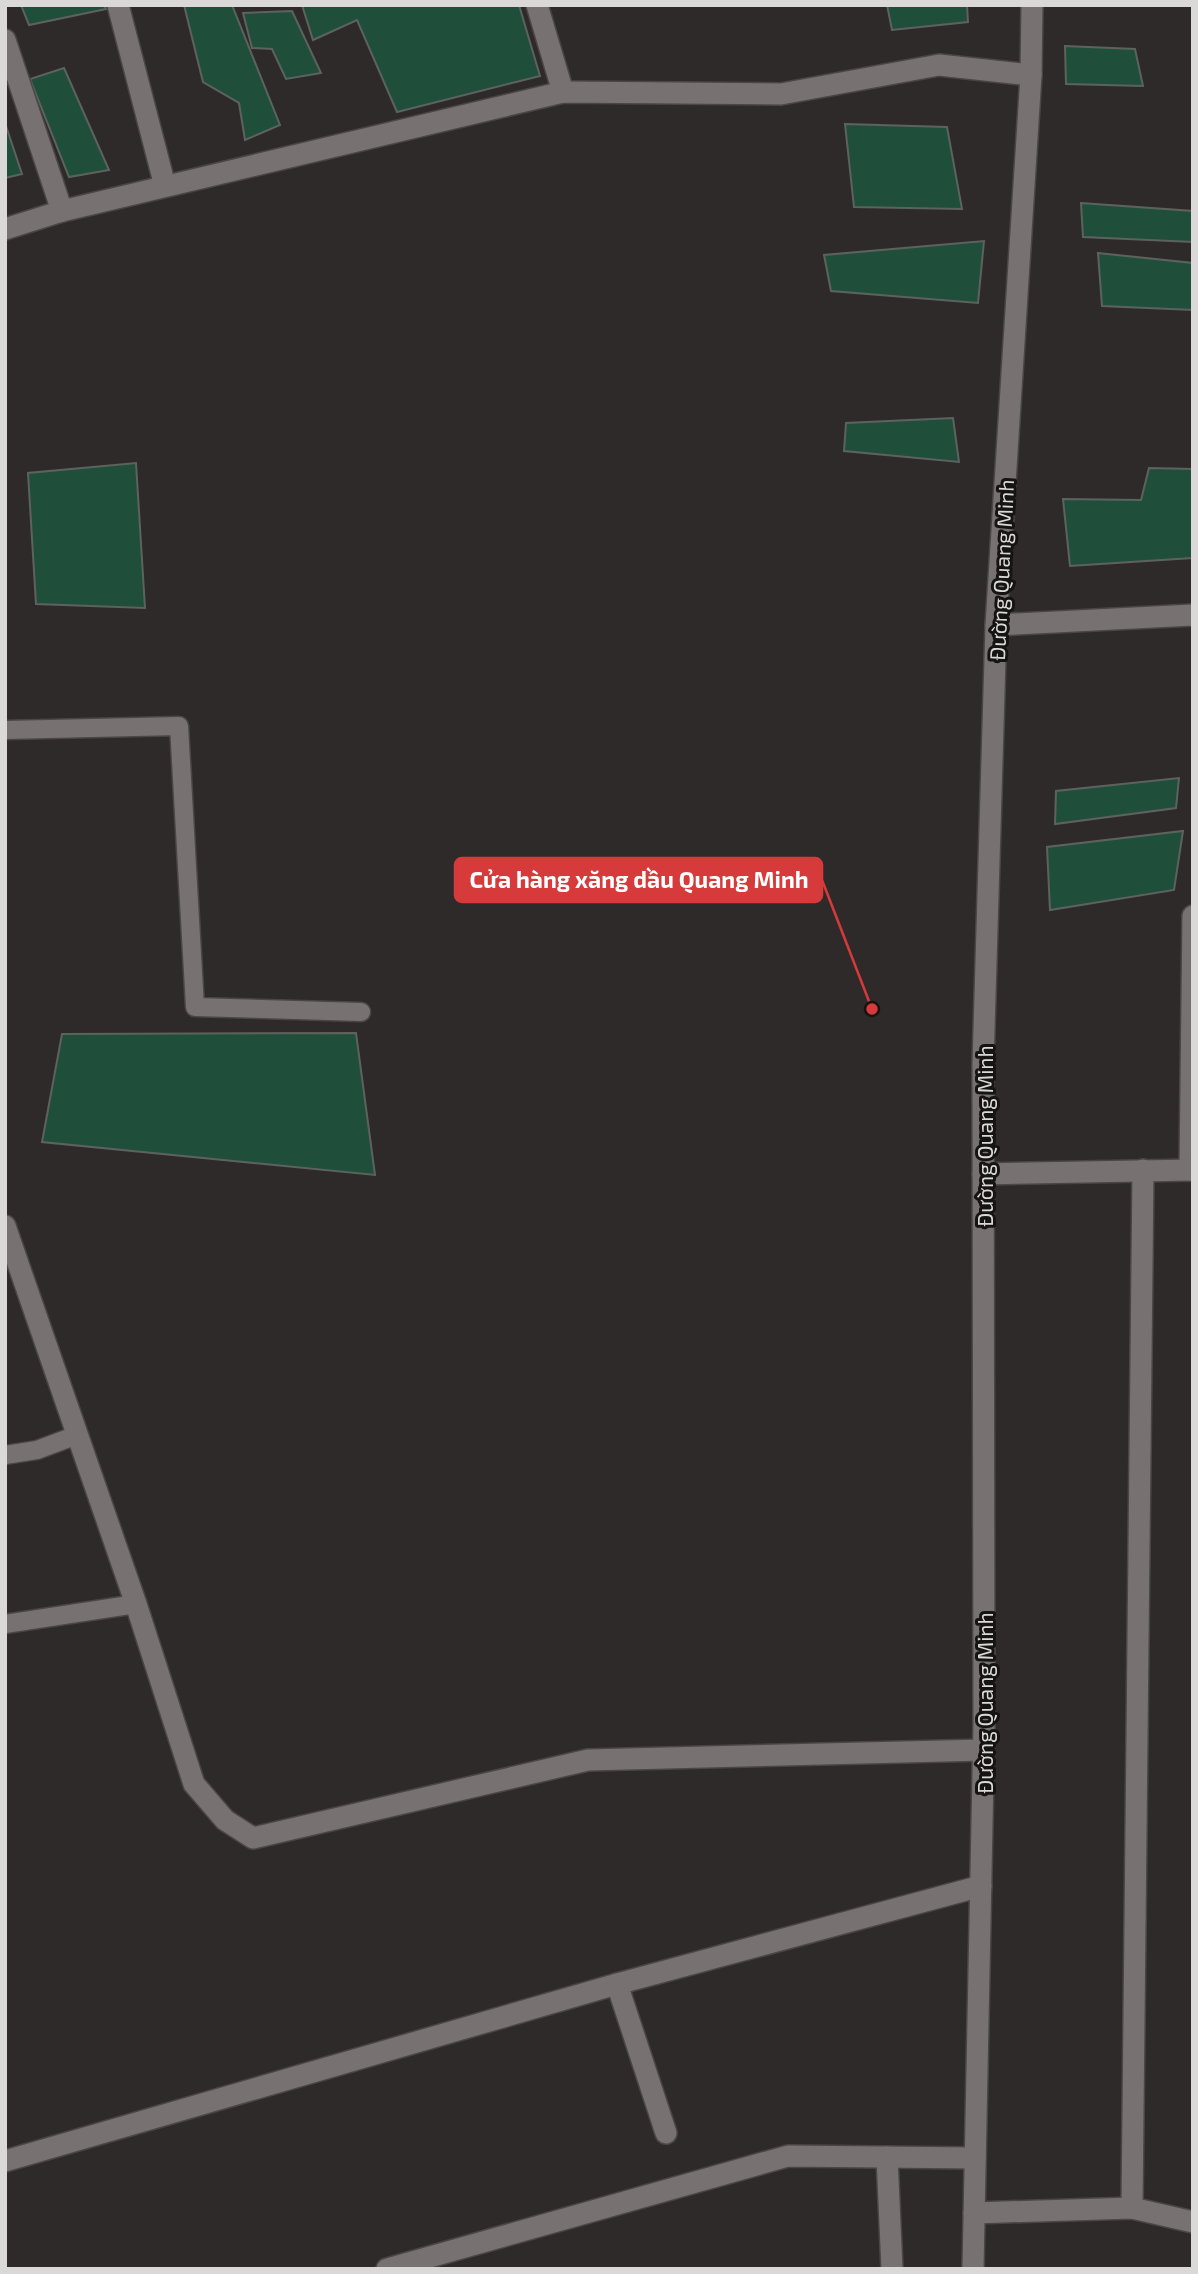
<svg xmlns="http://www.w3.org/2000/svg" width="1198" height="2274" font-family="'Exo 2',sans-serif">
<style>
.building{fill:#1f4f3b;stroke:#5d625f;stroke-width:2}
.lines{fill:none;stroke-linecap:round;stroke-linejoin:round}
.service-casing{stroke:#4a4646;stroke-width:21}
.minor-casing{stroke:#4a4646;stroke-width:24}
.tertiary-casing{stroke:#4a4646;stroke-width:24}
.service{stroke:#777171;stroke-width:18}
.minor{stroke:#777171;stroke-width:21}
.tertiary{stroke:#777171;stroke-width:21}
.labels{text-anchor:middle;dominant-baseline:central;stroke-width:6;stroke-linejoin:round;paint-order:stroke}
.street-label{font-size:21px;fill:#dbd8d8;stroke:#161313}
.leader{fill:none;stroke:#d63a3a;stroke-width:2.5}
.callout-dot{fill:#d63a3a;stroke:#161313;stroke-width:2.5}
.callout{fill:#d63a3a;stroke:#d63a3a;stroke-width:2.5}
.callout-label{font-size:23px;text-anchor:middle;font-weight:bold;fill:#fff}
</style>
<rect width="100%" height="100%" fill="#2f2a2a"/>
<g class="building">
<polygon points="21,5 104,5 106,9 29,25"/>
<polygon points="184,5 232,5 280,125 245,140 239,103 203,82"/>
<polygon points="302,5 519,5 540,76 397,112 357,20 313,40"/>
<polygon points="887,5 967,5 968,22 892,30"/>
<polygon points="292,11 321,73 286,79 272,49 252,48 243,13"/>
<polygon points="1065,46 1135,49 1143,86 1066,84"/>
<polygon points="64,68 109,170 69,177 30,79"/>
<polygon points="5,123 22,174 5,178"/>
<polygon points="845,124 947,127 962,209 854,207"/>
<polygon points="1081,203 1193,211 1193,242 1083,237"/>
<polygon points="984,241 978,303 831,291 824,255"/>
<polygon points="1098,253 1193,263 1193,310 1102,306"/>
<polygon points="953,418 959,462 844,451 846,423"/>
<polygon points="136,463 145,608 36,604 28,473"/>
<polygon points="1149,468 1193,469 1192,558 1070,566 1063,499 1141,500"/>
<polygon points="1179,778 1176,808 1055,824 1056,791"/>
<polygon points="1183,831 1174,890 1050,910 1047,847"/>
<polygon points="356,1033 375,1175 42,1142 62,1034"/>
</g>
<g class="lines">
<g class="service-casing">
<g id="service">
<polyline points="5,730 179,726 195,1007 361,1012"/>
<polyline points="5,1455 37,1450 77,1435"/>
<polyline points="5,1624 136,1604"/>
</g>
</g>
<g class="minor-casing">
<g id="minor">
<polyline points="118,5 165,186"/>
<polyline points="537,5 563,92"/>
<polyline points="5,40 62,211"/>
<polyline points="5,229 62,211 563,92 781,94 939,65 1031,75"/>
<polyline points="996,625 1193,615"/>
<polyline points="1190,1170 1193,916"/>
<polyline points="983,1174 1193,1170"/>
<polyline points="5,1226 136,1604 194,1784 225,1820 253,1838 588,1760 984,1750"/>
<polyline points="617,1984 666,2133"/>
<polyline points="887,2157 892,2269"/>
<polyline points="5,2161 617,1984 981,1886"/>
<polyline points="1132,2208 1143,1170"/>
<polyline points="974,2213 1132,2208 1193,2222"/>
<polyline points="387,2269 788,2156 975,2158"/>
</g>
</g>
<g class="tertiary-casing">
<polyline id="tertiary" points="973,2269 984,1724 983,1064 996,625 1031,75 1032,5"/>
</g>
<use href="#service" class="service"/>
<use href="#minor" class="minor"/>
<use href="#tertiary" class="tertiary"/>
</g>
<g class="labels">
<g class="street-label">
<text transform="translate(1001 570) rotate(-87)">Đường Quang Minh</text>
<text transform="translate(984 1136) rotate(-90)">Đường Quang Minh</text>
<text transform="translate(984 1703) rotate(-90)">Đường Quang Minh</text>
</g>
</g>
<path class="leader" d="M872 1009L822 880"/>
<circle class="callout-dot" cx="872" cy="1009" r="7"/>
<rect class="callout" x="455" y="858" width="367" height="44" rx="7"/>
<g class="callout-label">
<text x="639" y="888">Cửa hàng xăng dầu Quang Minh</text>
</g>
<rect width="1198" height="2274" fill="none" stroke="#dbd8d8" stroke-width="14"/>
</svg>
